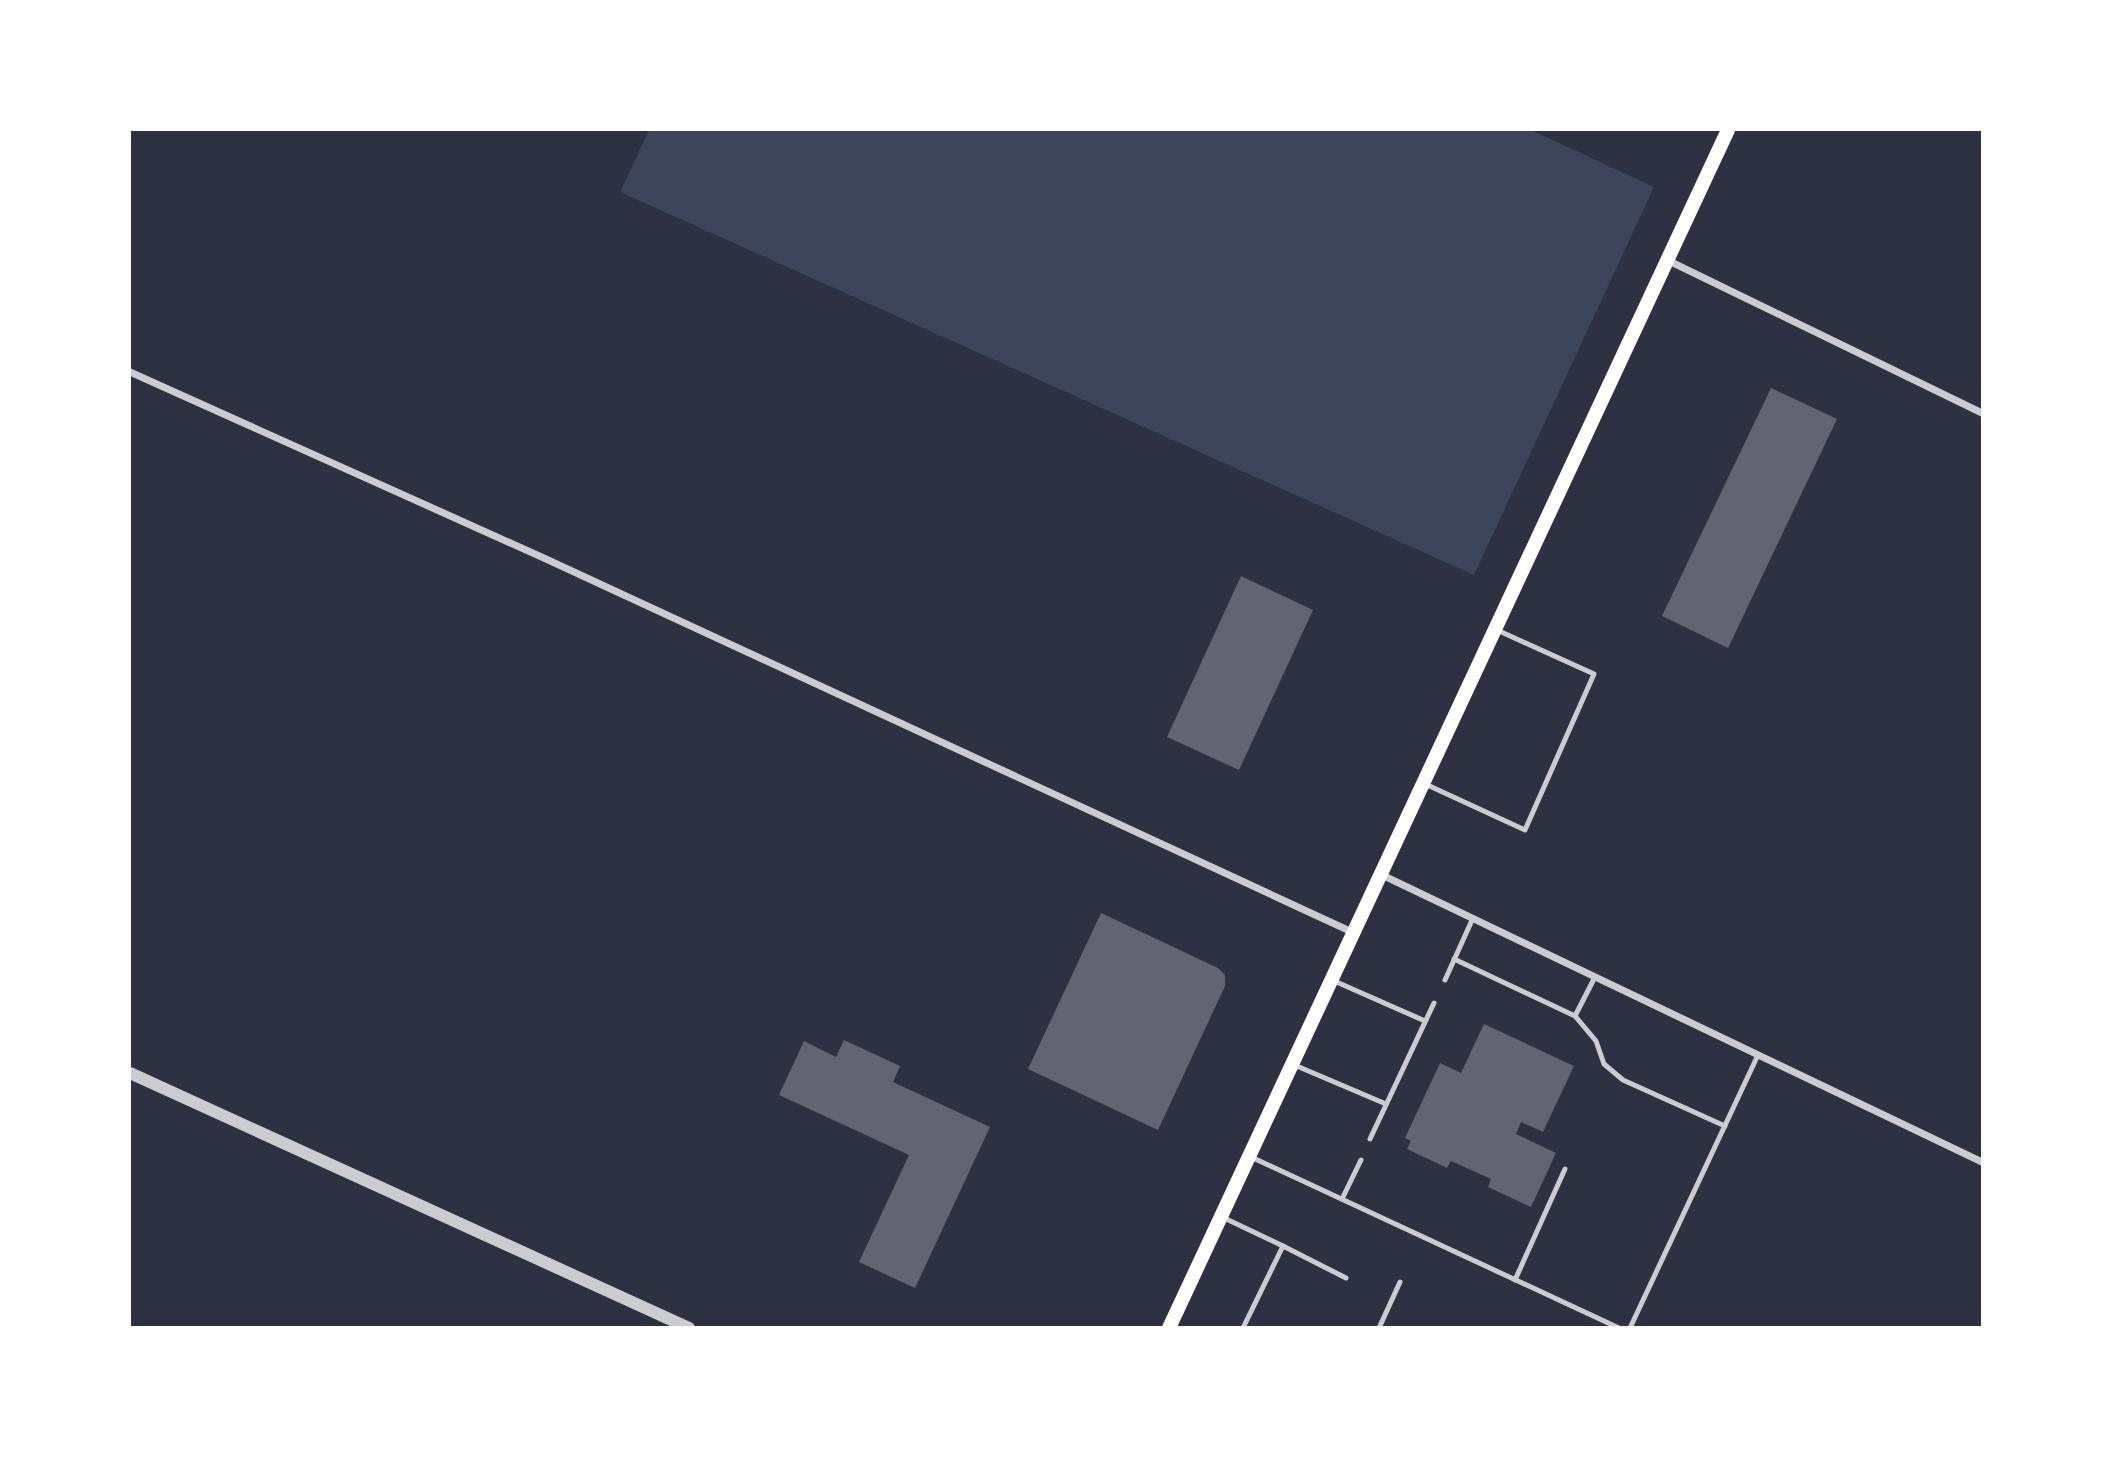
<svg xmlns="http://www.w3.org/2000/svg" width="2112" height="1457" font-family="Jost,sans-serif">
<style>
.green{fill:#3c4559}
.building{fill:#626471}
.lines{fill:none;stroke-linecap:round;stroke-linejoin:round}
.service{stroke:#caccd0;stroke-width:5}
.minor{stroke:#caccd0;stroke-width:7}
.tertiary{stroke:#caccd0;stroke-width:12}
.secondary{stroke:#fff;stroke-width:14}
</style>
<rect width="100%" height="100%" fill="#2d3142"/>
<polygon class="green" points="649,130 1531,130 1654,187 1474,575 620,192"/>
<g class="building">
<polygon points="1771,388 1837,419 1728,648 1662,616"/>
<polygon points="1241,576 1313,610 1239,770 1167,737"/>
<polygon points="1101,913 1218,968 1225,975 1225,986 1158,1130 1028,1069"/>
<polygon points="1484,1024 1574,1066 1543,1132 1521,1122 1516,1134 1556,1153 1531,1207 1488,1187 1491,1179 1451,1161 1447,1168 1407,1149 1411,1141 1405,1138 1440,1063 1461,1073"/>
<polygon points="844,1040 900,1066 893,1082 990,1127 915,1288 859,1262 909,1155 779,1095 804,1041 836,1057"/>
</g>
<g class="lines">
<g class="service">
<polyline points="1423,783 1525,830 1594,674 1497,630"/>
<polyline points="1454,959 1575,1016"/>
<polyline points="1595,977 1575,1016 1596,1041 1604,1064 1623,1080 1725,1126"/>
<polyline points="1332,980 1425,1021"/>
<polyline points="1445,980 1473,918"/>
<polyline points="1292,1064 1386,1104"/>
<polyline points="1370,1139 1434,1003"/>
<polyline points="1251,1157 1619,1328"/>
<polyline points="1342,1199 1361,1160"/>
<polyline points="1222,1217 1283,1246 1243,1328"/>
<polyline points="1283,1246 1346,1278"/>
<polyline points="1515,1280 1565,1169"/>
<polyline points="1379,1328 1400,1282"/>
<polyline points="1630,1328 1758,1055"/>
</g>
<g class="minor">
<polyline points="1667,260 1982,413"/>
<polyline points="130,372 546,559 1352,932"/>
<polyline points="1380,874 1982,1162"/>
</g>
<polyline class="tertiary" points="130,1073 689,1328"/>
<polyline class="secondary" points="1169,1328 1728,130"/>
</g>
<rect width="2112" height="1457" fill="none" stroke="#ffffff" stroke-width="262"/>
</svg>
